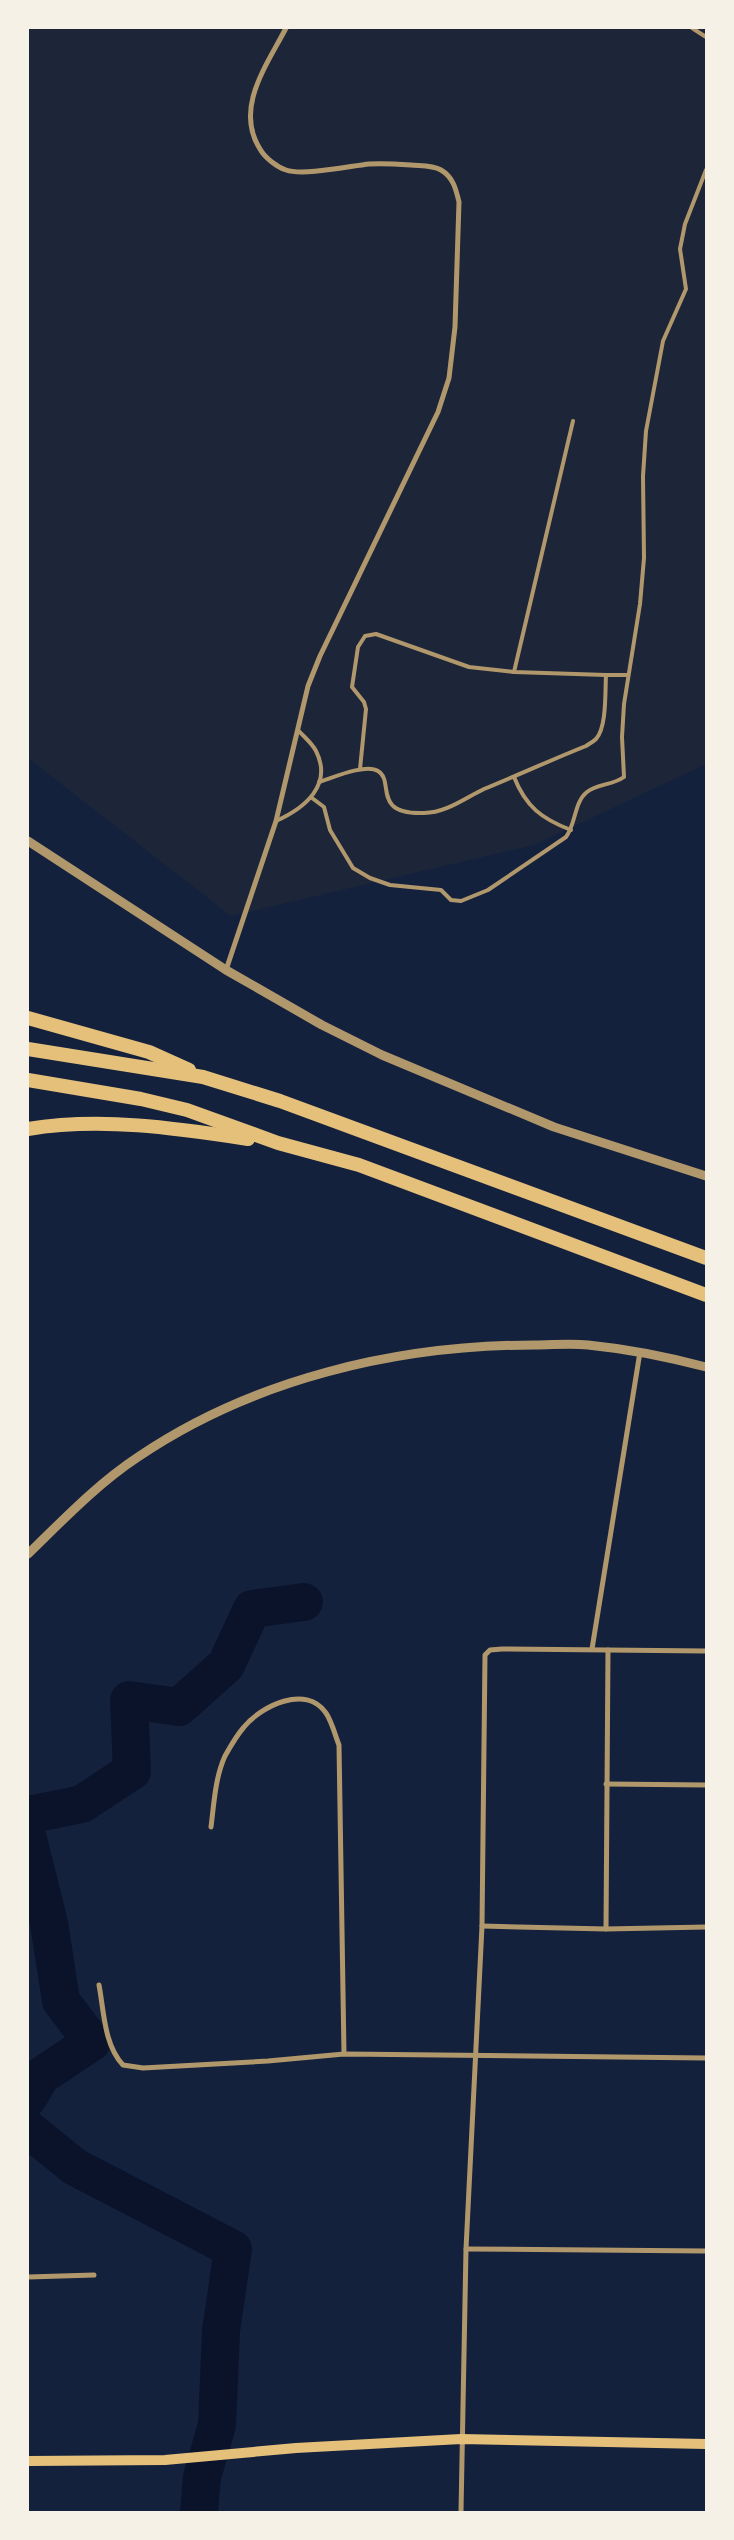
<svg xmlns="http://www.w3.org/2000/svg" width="734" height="2540" font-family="'Noto Serif',serif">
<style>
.green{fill:#1d2539}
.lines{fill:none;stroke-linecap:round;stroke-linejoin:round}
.river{stroke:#0b132b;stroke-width:38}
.service{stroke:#b1986c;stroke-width:4}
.minor{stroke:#b1986c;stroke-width:5}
.tertiary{stroke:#b1986c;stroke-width:9}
.secondary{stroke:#e5c07b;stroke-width:10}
.trunk{stroke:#e5c07b;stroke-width:14}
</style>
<rect width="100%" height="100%" fill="#14213d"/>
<polygon class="green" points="28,28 706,28 706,764 534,845 231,916 28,758"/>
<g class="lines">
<g class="river">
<polyline points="28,1815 82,1804 132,1771 129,1700 179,1707 226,1665 252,1609 304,1602"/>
<polyline points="28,1839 49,1923 61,2001 92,2042 41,2076 28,2098"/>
<polyline points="28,2129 75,2167 233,2249 221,2331 217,2425 202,2477 199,2512"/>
</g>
<g class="service">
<polyline points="692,28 706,37"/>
<polyline points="514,672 573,421"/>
<polyline points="606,675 627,675"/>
<path d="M514,777C526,807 542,819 571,830"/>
<path d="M319,782C332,778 366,763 378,771C395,781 371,815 424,813C446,813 465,798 484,789C518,775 551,760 586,746C589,744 593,742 596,739C607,727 605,691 606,675L514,672L469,667L376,634L365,636L358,647L352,687L364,702L366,709L360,769"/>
<path d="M312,798L324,807L330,830L353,868L370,878L390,885L441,890L451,900L461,901L488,890L566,837C576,824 574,802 587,792C597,784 613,785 624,777L622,737L624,704L640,604L644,558L643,476L646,431L663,341L686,289L680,249L685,224L706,170"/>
<path d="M276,821C305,808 333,785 316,751C312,743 304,737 298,730"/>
</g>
<g class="minor">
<path d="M226,970L276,821L308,686L320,656L438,412L449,378L455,327L459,202C456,189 453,177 441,170C432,165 421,166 411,165C397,164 383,163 369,164C350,166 303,176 286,170C277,167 265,158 260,149C234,108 267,65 286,28"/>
<polyline points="592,1649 640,1352"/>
<polyline points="606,1784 706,1785"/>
<path d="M211,1827C214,1804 215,1778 225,1756C230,1747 237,1735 244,1727C261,1706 306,1684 326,1713C332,1722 335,1735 339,1745L344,2054"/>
<polyline points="482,1926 606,1929 706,1927"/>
<polyline points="606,1929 608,1650"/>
<path d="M99,1985C104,2011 104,2045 123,2065L143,2068L268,2061L344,2054L706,2058"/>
<polyline points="466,2249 706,2251"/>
<polyline points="28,2277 94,2275"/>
<polyline points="461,2512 466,2249 482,1926 485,1655 490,1650 502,1649 706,1651"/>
</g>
<g class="tertiary">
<polyline points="28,841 226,970 322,1025 382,1055 554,1127 706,1176"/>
<path d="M28,1554C62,1521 97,1484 138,1457C253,1379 397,1345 535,1345C552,1345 571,1343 588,1345C628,1349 668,1357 706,1367"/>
</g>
<polyline class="secondary" points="28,2461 165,2460 296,2448 461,2439 706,2444"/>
<g class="trunk">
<polyline points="28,1018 149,1052 189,1070"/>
<polyline points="28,1049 203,1077 280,1101 706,1258"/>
<polyline points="28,1080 141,1099 187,1110 278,1143 359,1165 706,1295"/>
<path d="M28,1129C101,1117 175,1128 248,1139"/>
</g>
</g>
<rect width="734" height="2540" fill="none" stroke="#f6f1e7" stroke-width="58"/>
</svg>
